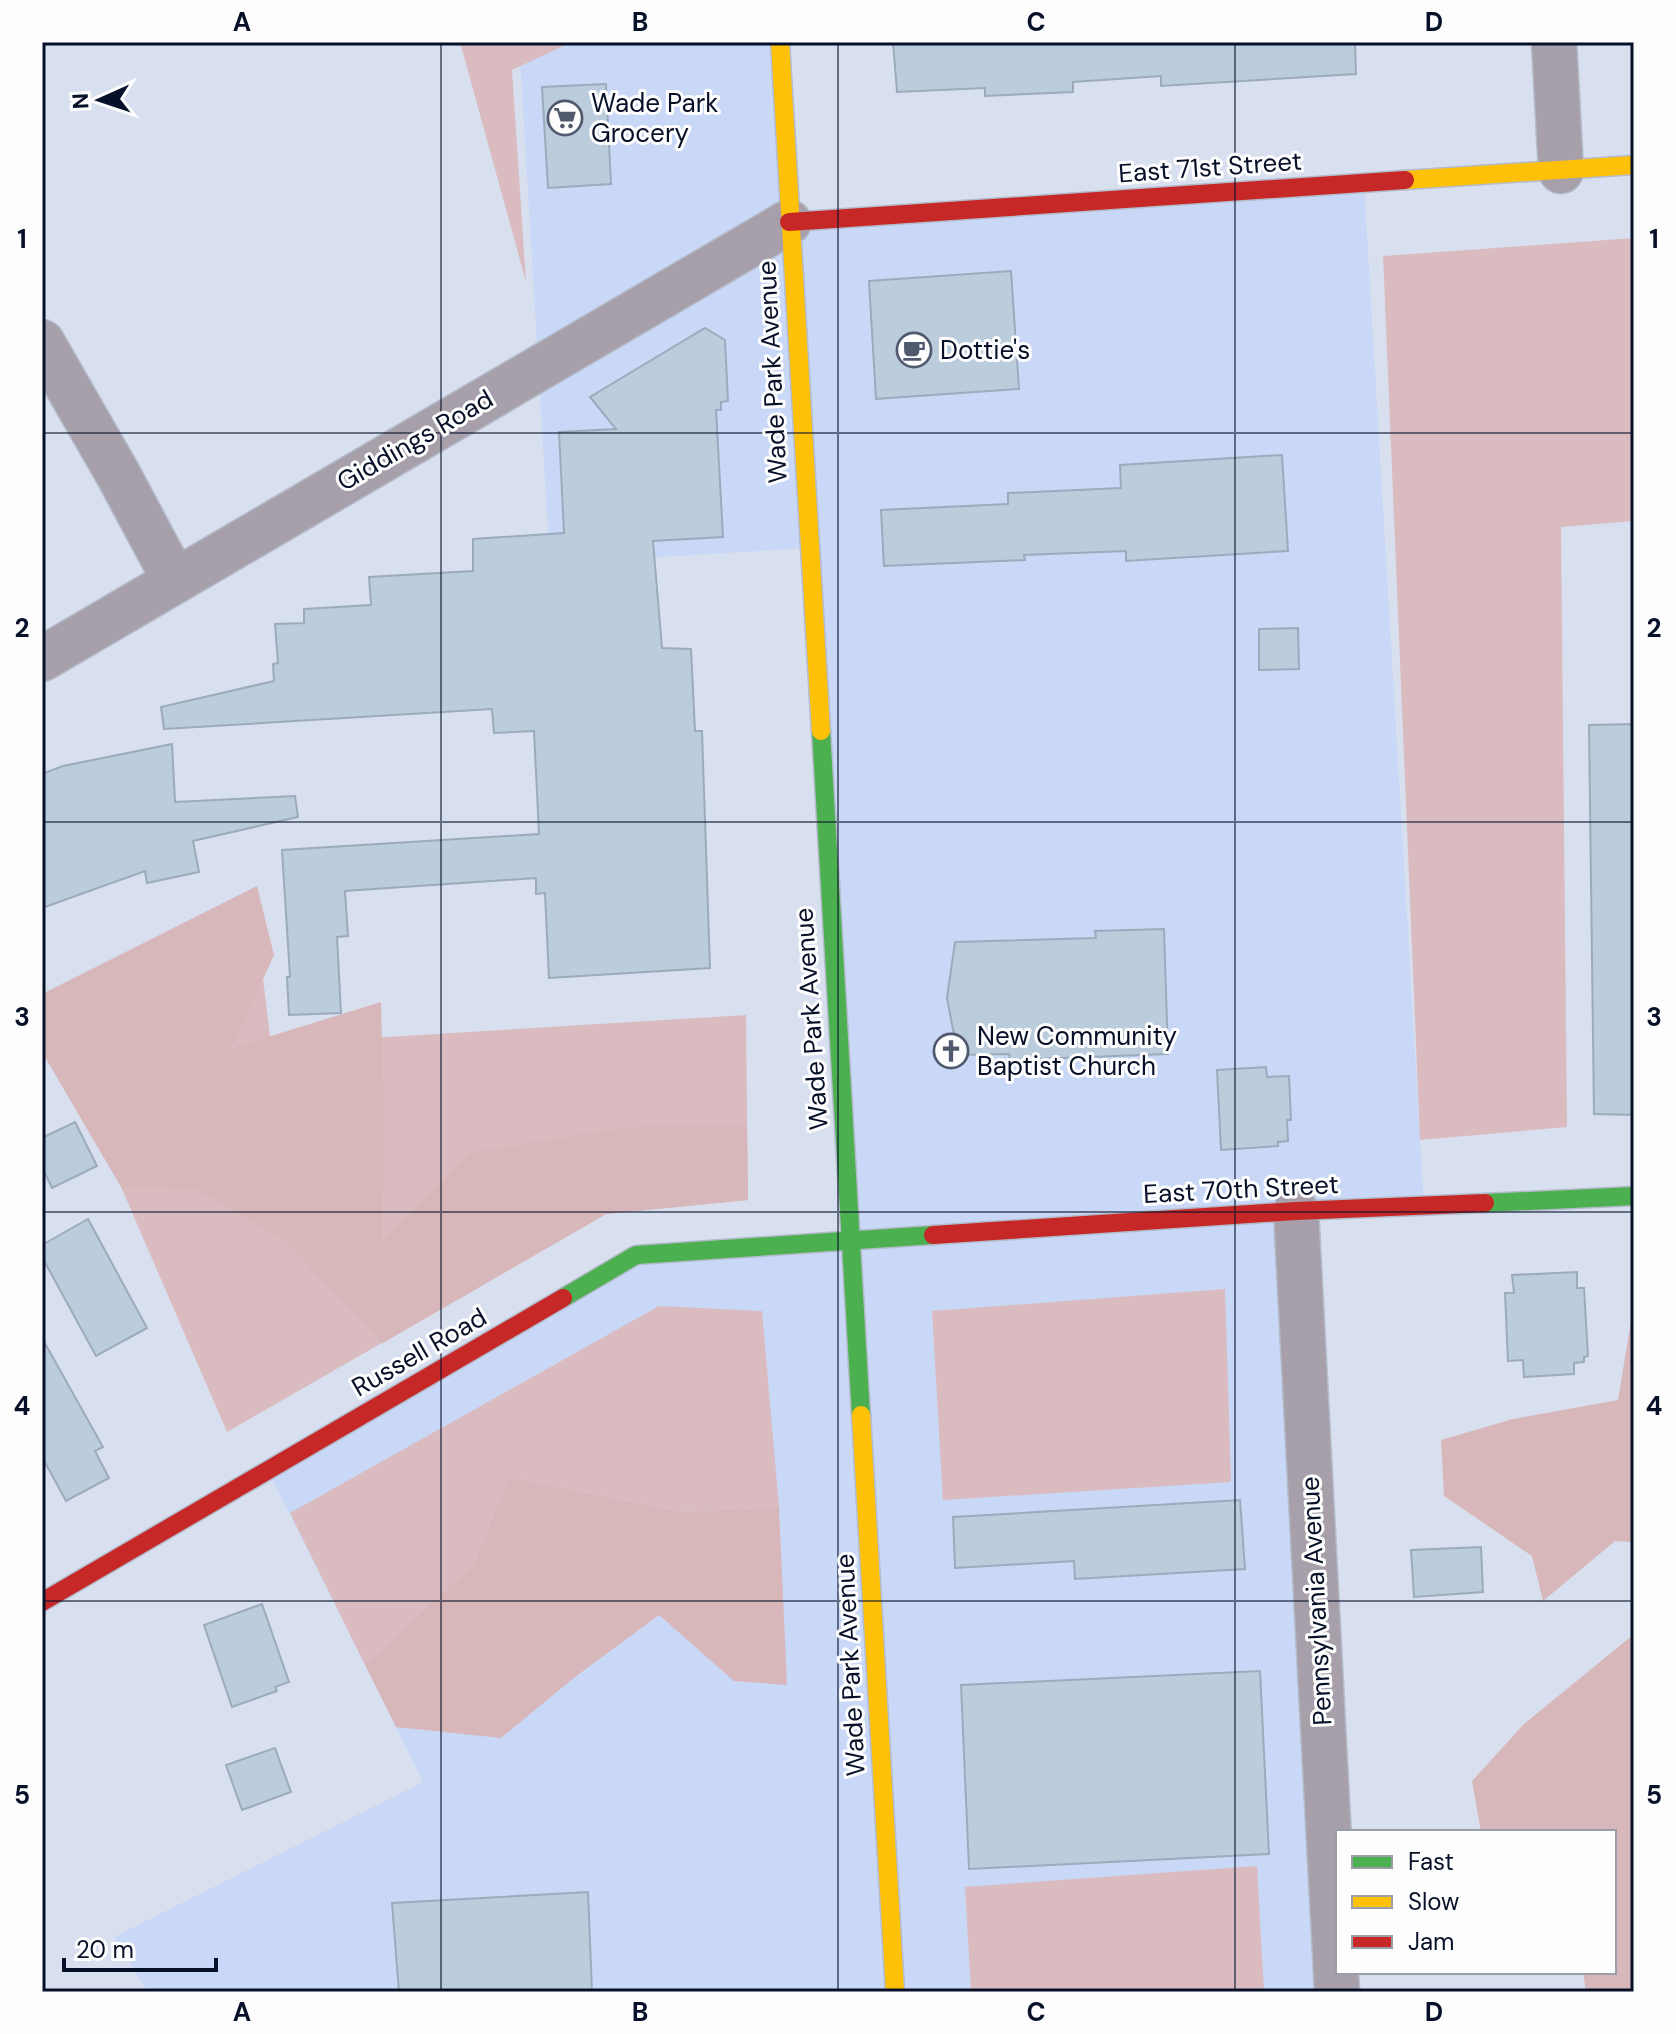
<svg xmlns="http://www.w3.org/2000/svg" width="1676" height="2034" font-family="'DM Sans',sans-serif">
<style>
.built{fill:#c9d8f7}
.green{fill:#dabcc0}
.forest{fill:#d8b7bb}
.building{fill:#bcd;stroke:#9cabbb;stroke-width:2}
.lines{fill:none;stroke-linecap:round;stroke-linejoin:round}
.street-casing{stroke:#b4bbca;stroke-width:47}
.fast-casing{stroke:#b4bbca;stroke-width:21}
.slow-casing{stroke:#b4bbca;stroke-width:21}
.jam-casing{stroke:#b4bbca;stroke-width:21}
.street{stroke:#a7a0aa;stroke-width:44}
.fast{stroke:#4caf50;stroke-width:18}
.slow{stroke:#ffc107;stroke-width:18}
.jam{stroke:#c62828;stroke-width:18}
.grid{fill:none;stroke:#061028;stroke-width:2;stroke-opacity:0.55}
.labels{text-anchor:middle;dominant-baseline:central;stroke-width:6;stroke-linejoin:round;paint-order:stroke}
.poi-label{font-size:26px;fill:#061028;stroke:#fdfdfd;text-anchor:start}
.street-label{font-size:26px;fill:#061028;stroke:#fdfdfd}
.neatline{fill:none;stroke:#061028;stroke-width:3}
.grid-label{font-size:26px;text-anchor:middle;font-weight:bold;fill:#061028}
</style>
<rect width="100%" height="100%" fill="#d8e0ef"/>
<polygon class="built" points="519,42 780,42 789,221 1364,183 1424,1205 1296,1210 1337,1992 148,1992 114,1937 423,1782 268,1470 636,1255 850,1241 808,548 550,564"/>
<g class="green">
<polygon points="460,42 572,42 512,70 526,282"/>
<polygon points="1634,238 1634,521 1561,527 1567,1127 1420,1140 1383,256"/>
<polygon points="254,903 271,1044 746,1015 748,1200 606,1214 227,1432 51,1025"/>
<polygon points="1225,1289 1231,1482 943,1500 932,1311"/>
<polygon points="659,1306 762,1311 779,1507 683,1512 509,1477 474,1563 365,1665 290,1513"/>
<polygon points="1257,1866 1264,1992 971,1992 965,1887"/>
</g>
<g class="forest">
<polygon points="257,886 274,955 232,1048 381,1002 384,1126 382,1242 469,1153 625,1127 747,1125 748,1200 606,1214 383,1343 285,1241 196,1189 121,1187 42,1052 42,994"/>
<polygon points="1634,1303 1634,1542 1615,1541 1543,1601 1532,1556 1444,1496 1441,1440 1513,1419 1618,1400"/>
<polygon points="509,1477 683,1512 779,1507 787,1685 734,1681 659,1615 575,1677 501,1738 396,1727 365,1665 474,1563"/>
<polygon points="1634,1634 1634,1992 1586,1992 1583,1972 1614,1972 1614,1832 1481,1832 1472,1781 1524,1724"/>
</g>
<g class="building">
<polygon points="893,42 1355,42 1356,74 1161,86 1161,76 1073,82 1073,92 985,96 985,88 897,92"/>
<polygon points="606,84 611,184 548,188 542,87"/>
<polygon points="1011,271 1019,389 876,399 869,281"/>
<polygon points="705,328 725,340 728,401 721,402 721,410 716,410 723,537 653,541 662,648 691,649 695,731 702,731 710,968 549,978 545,893 536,894 536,878 345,891 348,936 337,937 341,1013 289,1015 287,977 290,977 282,850 539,834 534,731 494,733 492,709 164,729 161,707 274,681 273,664 278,663 275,624 304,623 304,609 371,605 369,577 473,571 473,539 564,533 559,432 616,429 590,397"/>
<polygon points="1282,455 1288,551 1126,561 1126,551 1024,555 1025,560 884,566 881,510 1008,504 1008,493 1121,488 1120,465"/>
<polygon points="1298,628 1299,669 1259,670 1259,629"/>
<polygon points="1634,724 1634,1115 1594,1114 1589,725"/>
<polygon points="172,744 175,802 295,796 298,817 193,841 199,872 147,883 145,871 42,908 42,774 63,766"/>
<polygon points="1164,929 1168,1054 1010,1060 1009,1054 958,1055 947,998 955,942 1096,938 1095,931"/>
<polygon points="1266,1067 1267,1077 1289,1076 1291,1120 1287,1120 1288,1141 1278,1142 1278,1146 1221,1150 1217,1070"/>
<polygon points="75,1122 97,1166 52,1188 42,1167 42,1138"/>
<polygon points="88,1219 147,1328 96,1356 42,1257 42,1245"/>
<polygon points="1577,1272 1577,1288 1584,1288 1588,1356 1584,1357 1584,1362 1574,1363 1574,1374 1524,1377 1523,1360 1508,1361 1505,1293 1514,1293 1512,1275"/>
<polygon points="42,1338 103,1447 95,1451 109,1478 66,1501 42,1457"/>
<polygon points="1240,1500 1245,1569 1075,1579 1074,1561 955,1568 953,1517"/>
<polygon points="1481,1547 1483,1592 1414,1597 1411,1550"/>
<polygon points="262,1604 289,1682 275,1687 277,1691 232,1707 204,1625"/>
<polygon points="1260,1671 1269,1854 969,1869 961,1685"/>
<polygon points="275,1748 291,1792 242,1810 226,1765"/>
<polygon points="588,1892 592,1992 399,1992 392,1903"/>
</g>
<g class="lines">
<g class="street-casing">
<g id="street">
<polyline points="1554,42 1561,171"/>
<polyline points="42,342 119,476 175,581"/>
<polyline points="42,659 789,222"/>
<polyline points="1296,1211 1337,1992"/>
</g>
</g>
<g class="fast-casing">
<g id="fast">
<polyline points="821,731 861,1415"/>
<polyline points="1485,1203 1634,1196"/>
<polyline points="563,1298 636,1255 933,1235"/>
</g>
</g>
<g class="slow-casing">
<g id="slow">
<polyline points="780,42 821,731"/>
<polyline points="1405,180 1634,165"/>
<polyline points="861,1415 895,1992"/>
</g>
</g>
<g class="jam-casing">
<g id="jam">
<polyline points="789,222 1405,180"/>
<polyline points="933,1235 1296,1211 1485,1203"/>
<polyline points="42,1602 563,1298"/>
</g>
</g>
<use href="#street" class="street"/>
<use href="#fast" class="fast"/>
<use href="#slow" class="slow"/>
<use href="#jam" class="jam"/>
</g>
<path class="grid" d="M441,42V1992M838,42V1992M1235,42V1992M42,433H1634M42,822H1634M42,1212H1634M42,1601H1634"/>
<defs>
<g id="supermarket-ring" transform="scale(1.8)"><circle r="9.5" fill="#fdfdfd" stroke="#50596e" stroke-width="1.5"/><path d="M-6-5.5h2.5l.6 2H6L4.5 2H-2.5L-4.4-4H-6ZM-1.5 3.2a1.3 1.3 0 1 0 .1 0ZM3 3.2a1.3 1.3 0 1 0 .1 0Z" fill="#50596e"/></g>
<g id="cafe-ring" transform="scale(1.8)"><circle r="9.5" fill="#fdfdfd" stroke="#50596e" stroke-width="1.5"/><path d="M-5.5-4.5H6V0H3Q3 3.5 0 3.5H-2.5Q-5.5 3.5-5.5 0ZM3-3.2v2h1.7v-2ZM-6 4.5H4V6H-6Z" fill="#50596e"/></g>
<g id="church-ring" transform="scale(1.8)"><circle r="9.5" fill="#fdfdfd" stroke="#50596e" stroke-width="1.5"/><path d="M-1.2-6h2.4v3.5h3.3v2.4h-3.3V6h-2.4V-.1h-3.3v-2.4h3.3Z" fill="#50596e"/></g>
</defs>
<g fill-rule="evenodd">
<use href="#supermarket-ring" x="565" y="118"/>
<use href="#cafe-ring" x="914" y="350"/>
<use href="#church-ring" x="951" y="1051"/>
</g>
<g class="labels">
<g class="poi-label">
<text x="591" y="103">Wade Park<tspan x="591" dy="30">Grocery</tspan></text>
<text x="940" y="350">Dottie's</text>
<text x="977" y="1036">New Community<tspan x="977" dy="30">Baptist Church</tspan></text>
</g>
<g class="street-label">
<text transform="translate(1210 167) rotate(-4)">East 71st Street</text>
<text transform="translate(772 372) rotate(-93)">Wade Park Avenue</text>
<text transform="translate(415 440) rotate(-30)">Giddings Road</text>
<text transform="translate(811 1019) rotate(-94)">Wade Park Avenue</text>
<text transform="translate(1241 1189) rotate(-3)">East 70th Street</text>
<text transform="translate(419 1352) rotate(-30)">Russell Road</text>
<text transform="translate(1316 1601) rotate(-93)">Pennsylvania Avenue</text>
<text transform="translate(850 1665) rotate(-93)">Wade Park Avenue</text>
</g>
</g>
<rect width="1676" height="2034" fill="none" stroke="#fdfdfd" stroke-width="88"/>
<rect x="1336" y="1830" width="280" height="144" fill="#fdfdfd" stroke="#9a9ea8" stroke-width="2"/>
<rect x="1352" y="1856" width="40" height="12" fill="#4caf50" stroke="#9a9ea8" stroke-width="2"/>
<text x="1408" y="1870" font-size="24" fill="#061028">Fast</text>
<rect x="1352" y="1896" width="40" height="12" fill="#ffc107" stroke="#9a9ea8" stroke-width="2"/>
<text x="1408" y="1910" font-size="24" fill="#061028">Slow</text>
<rect x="1352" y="1936" width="40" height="12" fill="#c62828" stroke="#9a9ea8" stroke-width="2"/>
<text x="1408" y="1950" font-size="24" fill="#061028">Jam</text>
<g transform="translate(100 100) rotate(267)" stroke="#fdfdfd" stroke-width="6" paint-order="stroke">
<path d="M0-6L14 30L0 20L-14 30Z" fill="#061028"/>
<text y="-12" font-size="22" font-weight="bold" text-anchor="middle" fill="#061028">N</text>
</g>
<path d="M64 1958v12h152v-12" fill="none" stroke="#061028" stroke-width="4"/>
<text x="76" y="1958" font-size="24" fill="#061028" stroke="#fdfdfd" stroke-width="6" paint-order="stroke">20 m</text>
<rect x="44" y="44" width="1588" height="1946" class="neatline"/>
<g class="grid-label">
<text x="242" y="31">A</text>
<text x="640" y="31">B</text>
<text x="1036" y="31">C</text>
<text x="1434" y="31">D</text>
<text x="22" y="248">1</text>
<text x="1654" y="248">1</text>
<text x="22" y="637">2</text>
<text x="1654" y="637">2</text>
<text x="22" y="1026">3</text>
<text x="1654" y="1026">3</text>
<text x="22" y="1415">4</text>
<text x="1654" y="1415">4</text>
<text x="22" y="1804">5</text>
<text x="1654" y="1804">5</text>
<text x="242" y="2021">A</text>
<text x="640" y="2021">B</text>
<text x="1036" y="2021">C</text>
<text x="1434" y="2021">D</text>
</g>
</svg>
